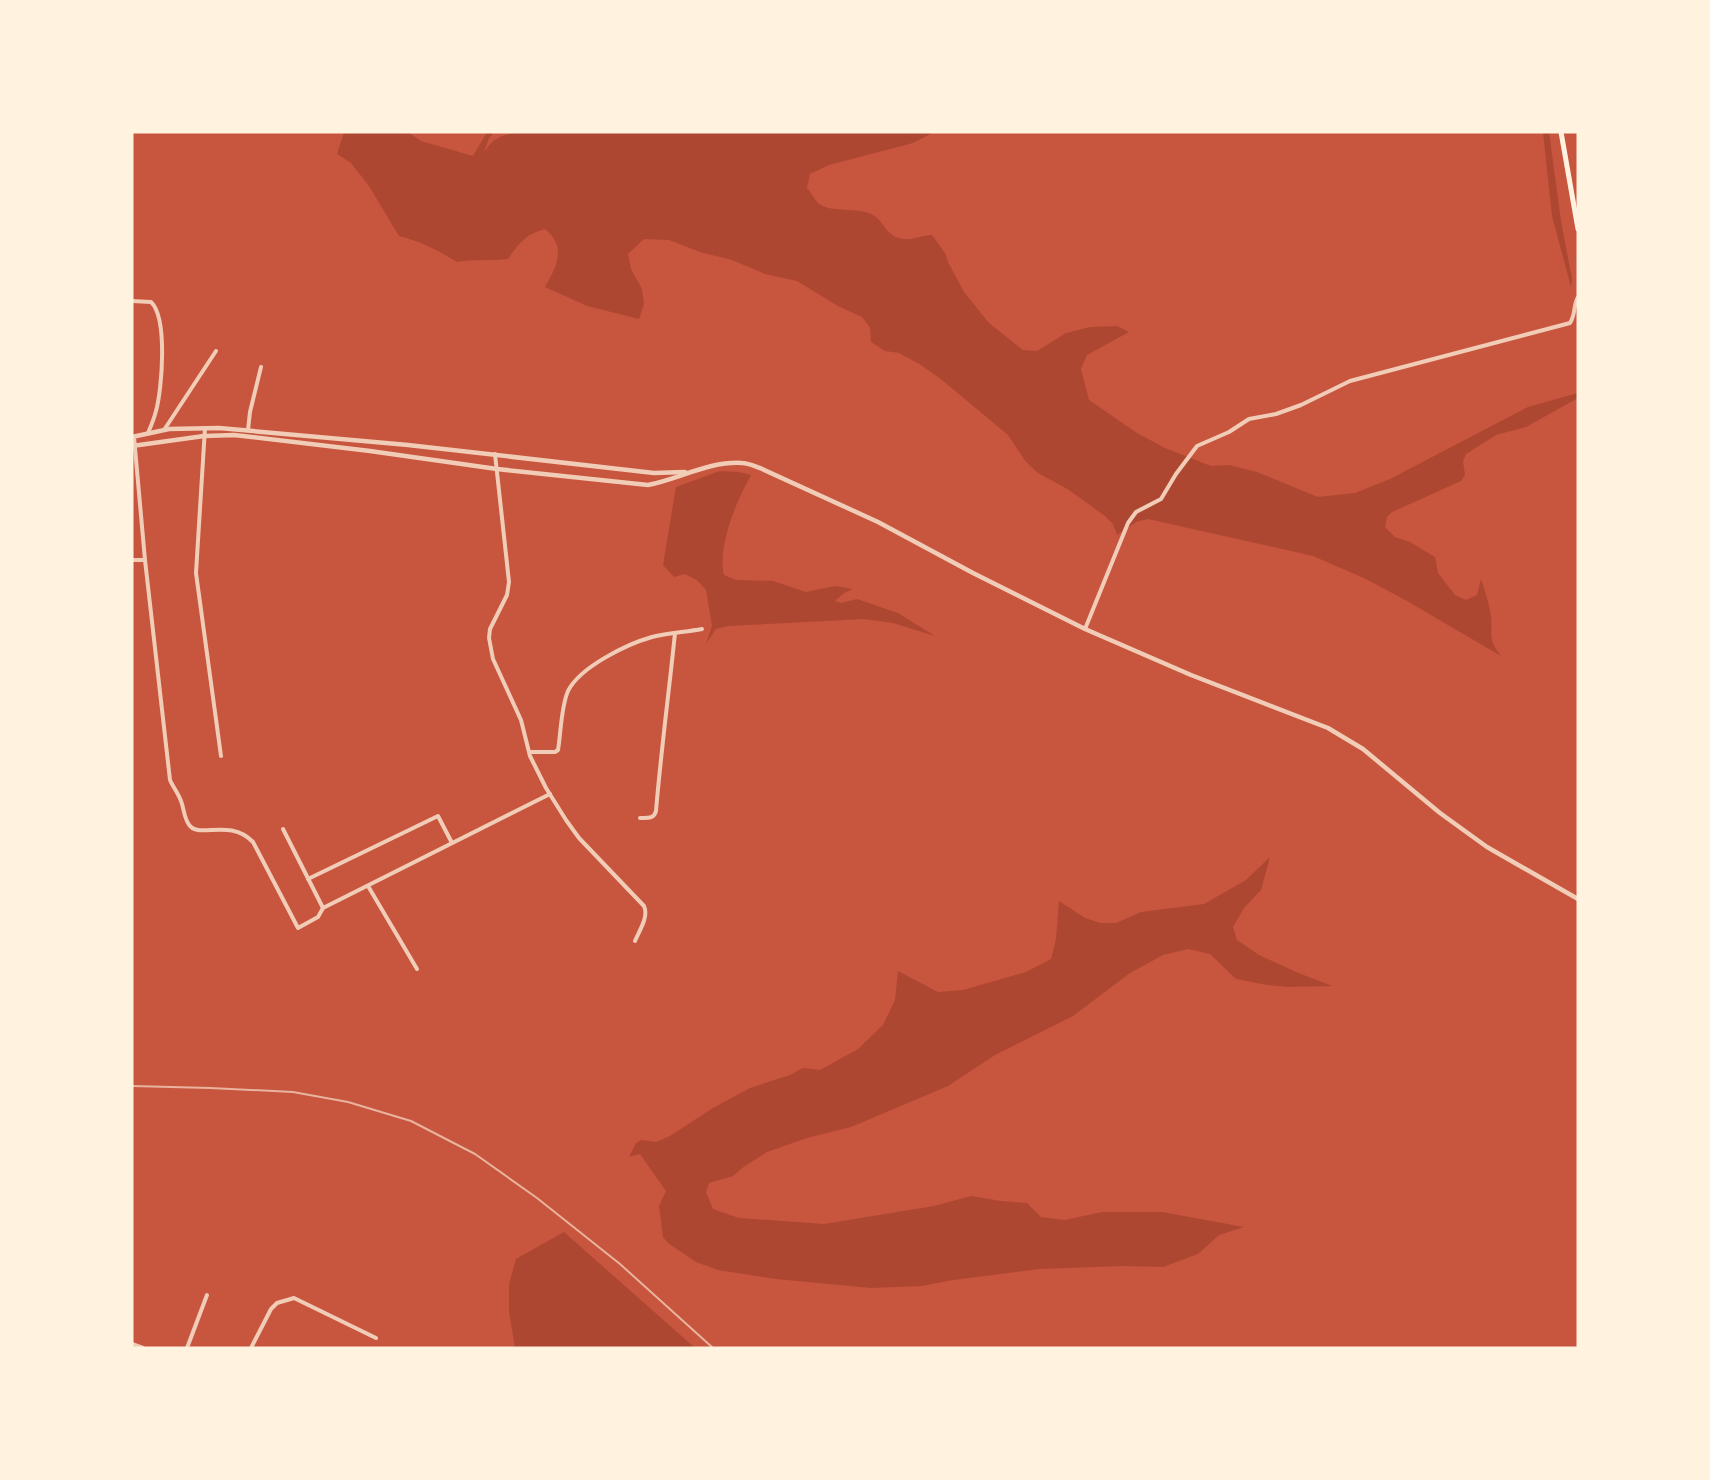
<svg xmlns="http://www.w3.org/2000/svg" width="1710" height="1480" font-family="Cabin,sans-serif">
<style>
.green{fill:#ae4732}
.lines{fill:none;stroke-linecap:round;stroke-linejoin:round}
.minor{stroke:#f1ccb7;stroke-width:4}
.tertiary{stroke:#f1ccb7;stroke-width:4.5}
.primary{stroke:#fff3e0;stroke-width:5}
.rail{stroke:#e9b49f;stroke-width:2}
</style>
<rect width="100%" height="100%" fill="#c8553d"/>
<g class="green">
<path d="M344,132H408L421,141L473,156L487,132H494L489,138L484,152C497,133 507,134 529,132H934L913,143L829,165L810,174L807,188C811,192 814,199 818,203C831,214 857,206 873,215C886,223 886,238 905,239C913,240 922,235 932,235L945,253L949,264L964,292L989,323L1023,350L1037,351L1066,333L1090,327L1117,326L1129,332L1087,355L1081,369L1089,400L1137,433L1165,448L1211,466L1229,465L1257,472L1318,497L1355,493L1390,479L1528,407L1578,393V398L1526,427L1496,435L1466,454L1463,461L1465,475L1461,481L1392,512L1387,517L1385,527L1395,537L1410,542L1435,557L1438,573L1455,595L1466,600L1477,595L1481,579C1485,591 1489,603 1491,616C1493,636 1487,638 1501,656L1407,601L1366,579L1313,556L1148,519L1136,522L1117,535L1113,524L1105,516L1069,490L1038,473L1026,462L1008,435L942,380L921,365L899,353L885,351L871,342L870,328L862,317L838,306L797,281L765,274L732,260L700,252L669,240L644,239L628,254L631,269L642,289L644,304L639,319L587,306L545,287C557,266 567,247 545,229C526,234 519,243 508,259C491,261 474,259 457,262C439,251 420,241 399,236L369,186L351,163L337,154Z"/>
<polygon points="1543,132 1549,132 1561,221 1572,279 1571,287 1552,216"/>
<path d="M720,471L739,472L751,475C737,500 717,546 724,575L736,580L773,581L806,592L835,586L853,589L844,593L835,601L841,603L857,599L898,613L935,636L893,623L864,619L728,626L716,629L706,644L712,626L706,590L698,581L685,574L674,577L663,565L676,487Z"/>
<polygon points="1270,857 1261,890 1244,908 1233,927 1237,940 1259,955 1296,972 1332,986 1287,987 1267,985 1236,979 1210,954 1188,949 1163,955 1130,973 1073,1016 995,1055 948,1086 851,1127 807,1138 767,1152 742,1168 733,1176 709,1183 706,1192 713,1209 739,1218 824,1224 934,1206 971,1196 1001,1201 1027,1203 1041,1217 1065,1220 1102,1212 1162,1212 1244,1227 1219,1235 1198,1254 1163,1267 1123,1266 1039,1269 953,1280 922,1286 871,1288 776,1279 718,1270 696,1262 668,1243 663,1237 659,1206 666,1191 640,1154 629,1157 636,1143 641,1140 656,1142 670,1136 713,1108 750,1088 790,1075 803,1068 820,1070 858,1049 883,1025 895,1000 898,971 938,992 963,990 1026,972 1051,959 1056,939 1059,901 1085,918 1101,923 1116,923 1141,912 1204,904 1246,880"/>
<polygon points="564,1232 695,1348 515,1348 509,1312 509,1284 516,1259"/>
</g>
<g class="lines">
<g class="minor">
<path d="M132,301L151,302C168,318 162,389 156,411C154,419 151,426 148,433"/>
<polyline points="205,428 196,573 221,756"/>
<polyline points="164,430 216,351"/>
<polyline points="248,430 250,412 261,367"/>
<path d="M134,437L145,560L170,780C173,787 178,793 181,801C184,808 184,821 191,827C202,837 231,819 253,842L298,928L318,917L323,908L550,794"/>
<path d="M495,454L509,582L507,595L490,629L489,638L493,659L521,720L530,756L546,788L566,820L579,838L644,906C649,917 639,931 635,941"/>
<polyline points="132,560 145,560"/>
<path d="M1085,629L1128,523L1136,512L1161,499L1176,474L1197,446L1229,432L1249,419L1276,414L1301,405L1350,381L1570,323C1576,314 1573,305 1578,297"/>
<path d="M529,752H555L558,750C561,732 561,707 568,691C580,667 627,644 652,637C668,633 686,632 702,629"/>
<path d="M640,818C648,818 654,819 656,811C661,751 669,692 675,633"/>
<polyline points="283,829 323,908"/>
<polyline points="308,879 438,816 452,843"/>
<polyline points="368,886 417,969"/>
<polyline points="132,1344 143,1348"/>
<polyline points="187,1348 207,1295"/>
<polyline points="251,1348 271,1309 277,1303 294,1298 376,1338"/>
</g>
<g class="tertiary">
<polyline points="132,437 169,429 219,428 408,445 654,473 685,472"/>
<path d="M132,446L204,436L234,435L370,451L497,469L648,485C679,479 709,461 742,463C748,463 754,466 760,468L878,522L973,573L1085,629L1191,675L1328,728L1363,749L1440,813L1487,847L1578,899"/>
</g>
<polyline class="primary" points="1561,132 1578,229"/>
<polyline class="rail" points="132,1086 210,1088 293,1092 348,1102 411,1121 475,1154 537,1198 620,1264 713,1348"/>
</g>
<rect width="1710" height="1480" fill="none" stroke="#fff3e0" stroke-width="267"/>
</svg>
